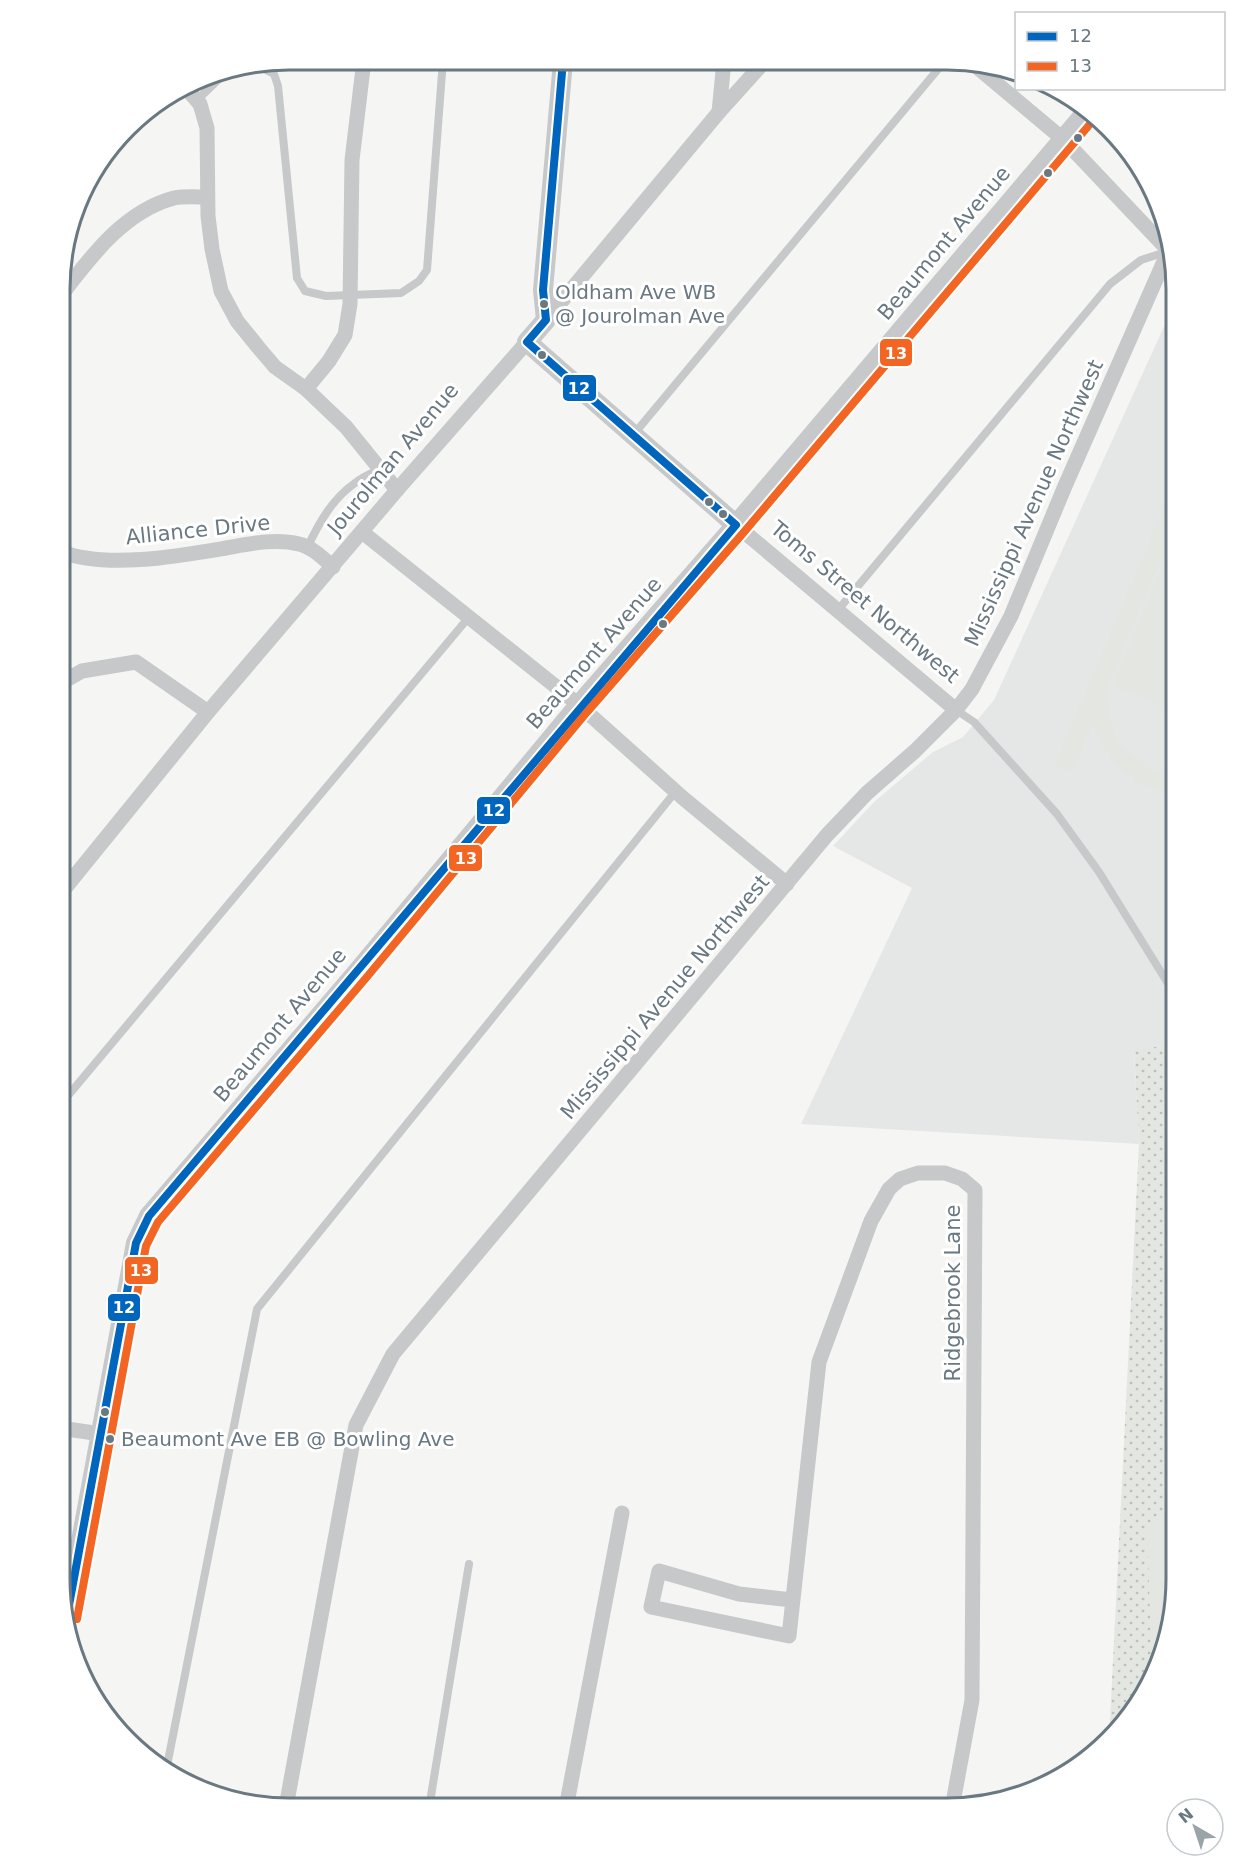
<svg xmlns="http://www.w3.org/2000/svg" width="1237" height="1869" font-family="'DejaVu Sans',sans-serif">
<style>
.built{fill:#e5e7e7}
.park{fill:url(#park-dots)}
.pitch{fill:#e4e6e2}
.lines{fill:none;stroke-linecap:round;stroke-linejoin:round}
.service{stroke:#c6c8c9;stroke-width:8}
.minor{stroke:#c6c8c9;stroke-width:15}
.tertiary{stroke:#c6c8c9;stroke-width:20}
.bus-1-casing{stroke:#fff;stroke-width:12}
.bus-2-casing{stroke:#fff;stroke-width:12}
.bus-1{stroke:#0065bd;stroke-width:8}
.bus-2{stroke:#f26522;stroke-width:8}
.bus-dot{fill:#697881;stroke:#fff;stroke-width:2}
.labels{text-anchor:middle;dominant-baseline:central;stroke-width:6;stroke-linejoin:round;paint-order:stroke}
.bus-label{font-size:20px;fill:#697881;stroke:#fff;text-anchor:start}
.street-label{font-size:21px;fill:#697881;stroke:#fff}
.rim{fill:none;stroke:#697881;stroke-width:3}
.line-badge{stroke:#fff;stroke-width:2}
.badge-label{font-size:16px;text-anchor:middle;font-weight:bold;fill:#fff}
</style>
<defs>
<pattern id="park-dots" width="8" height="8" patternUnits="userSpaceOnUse" patternTransform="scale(1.5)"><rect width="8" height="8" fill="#e4e6e2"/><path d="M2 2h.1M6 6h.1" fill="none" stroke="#bdbfbd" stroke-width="1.8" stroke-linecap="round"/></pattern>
</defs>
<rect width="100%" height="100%" fill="#f5f5f4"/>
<polygon class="built" points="1177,298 1177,1044 1134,1051 1139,1144 801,1124 912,888 833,846 874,802 933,752 963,737 994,700"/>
<polygon class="park" points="1177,1044 1176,1595 1165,1653 1138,1707 1109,1740 1139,1144 1134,1050"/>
<g class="pitch">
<path d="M1177,477V522L1109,683C1109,699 1109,715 1114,731C1122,756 1153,772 1177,778V793C1153,794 1130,778 1114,762C1104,752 1099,737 1093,725L1072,772L1054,765Z"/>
<polygon points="1177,532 1177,713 1112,685"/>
<polygon points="1171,1504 1177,1505 1176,1595 1165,1653 1152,1679 1147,1525"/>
</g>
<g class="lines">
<g class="service">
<polyline points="251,66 260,67 274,74 278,86 297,278 305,291 326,296 401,293 419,281 427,270 443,60"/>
<polyline points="197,100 220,78 236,69"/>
<polyline points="634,434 944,62"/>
<path d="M307,548C319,523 332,499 355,483C362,477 372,473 380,469"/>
<polyline points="838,610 1110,284 1141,260 1166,252"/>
<polyline points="956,710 974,722 1057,814 1099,872 1177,998"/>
<polyline points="61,1104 469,617"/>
<polyline points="166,1771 257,1309 676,791"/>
<polyline points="429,1808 469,1564"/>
</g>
<g class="minor">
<polyline points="971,62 1064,140 1169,251"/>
<polyline points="187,89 200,104 207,128 208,216 212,249 221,291 237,321 258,347 275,367 306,389 346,427 397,490"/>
<polyline points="719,112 724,61"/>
<path d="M62,294C92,255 125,211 174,198C184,196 197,197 207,197"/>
<polyline points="546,320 719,112 765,61"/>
<polyline points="306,389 329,361 345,335 350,304 352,160 364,60"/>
<polyline points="736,525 956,710"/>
<polyline points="362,532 579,705 683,798 787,884"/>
<path d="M62,552C106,569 179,556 226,548C249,544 275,538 299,544C312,547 323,558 333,567"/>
<polyline points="61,683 82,671 136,662 208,712"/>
<polyline points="61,893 208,712 397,490 527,342"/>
<polyline points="60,1428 101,1434"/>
<polyline points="792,1600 739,1594 659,1571 651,1607 789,1636 819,1362 871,1221 889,1189 900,1179 918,1173 945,1173 962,1179 975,1190 972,1700 952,1808"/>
<polyline points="286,1807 356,1425 393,1354 827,835 867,793 915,751 956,710 972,689 1011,616 1065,486 1169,250"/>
<polyline points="566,1808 622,1513"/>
</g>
<g class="tertiary">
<polyline points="563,61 543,290 546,320 527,342 736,525"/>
<polyline points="67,1617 136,1243 149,1216 358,971 579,705 736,525 1089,109"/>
</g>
<g class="bus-1-casing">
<polyline id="bus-1" points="67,1616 136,1243 149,1216 736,525 527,342 546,320 543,290 563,61"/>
</g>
<g class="bus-2-casing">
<polyline id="bus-2" points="77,1619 146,1246 158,1222 366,978 587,712 744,532 1096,117"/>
</g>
<use href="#bus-1" class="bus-1"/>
<use href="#bus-2" class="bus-2"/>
</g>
<g class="bus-dot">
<circle cx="1078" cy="138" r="5"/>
<circle cx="1048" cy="173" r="5"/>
<circle cx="544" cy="304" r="5"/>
<circle cx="542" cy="355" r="5"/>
<circle cx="709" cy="502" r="5"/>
<circle cx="723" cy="514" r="5"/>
<circle cx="663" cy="624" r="5"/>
<circle cx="105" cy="1412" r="5"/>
<circle cx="110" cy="1439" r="5"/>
</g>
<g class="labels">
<g class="bus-label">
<text x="555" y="292">Oldham Ave WB<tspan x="555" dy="24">@ Jourolman Ave</tspan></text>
<text x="121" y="1439">Beaumont Ave EB @ Bowling Ave</text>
</g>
<g class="street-label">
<text transform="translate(944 243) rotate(-50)">Beaumont Avenue</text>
<text transform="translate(393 459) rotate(-50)">Jourolman Avenue</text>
<text transform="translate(1034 503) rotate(-66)">Mississippi Avenue Northwest</text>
<text transform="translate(198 530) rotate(-6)">Alliance Drive</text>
<text transform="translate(865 602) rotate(40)">Toms Street Northwest</text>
<text transform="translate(594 653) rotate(-49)">Beaumont Avenue</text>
<text transform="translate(665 997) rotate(-50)">Mississippi Avenue Northwest</text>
<text transform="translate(280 1025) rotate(-50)">Beaumont Avenue</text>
<text transform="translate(953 1293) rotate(-90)">Ridgebrook Lane</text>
</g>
</g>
<path d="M0 0H1237V1869H0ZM289 70H947A219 219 0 0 1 1166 289V1579A219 219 0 0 1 947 1798H289A219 219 0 0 1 70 1579V289A219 219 0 0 1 289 70Z" fill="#fff" fill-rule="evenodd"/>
<path class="rim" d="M289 70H947A219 219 0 0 1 1166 289V1579A219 219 0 0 1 947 1798H289A219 219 0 0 1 70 1579V289A219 219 0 0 1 289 70Z"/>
<g class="line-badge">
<rect x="879" y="338" width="34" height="29" rx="6" fill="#f26522"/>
<rect x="562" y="374" width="35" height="28" rx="6" fill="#0065bd"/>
<rect x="476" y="796" width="35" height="29" rx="6" fill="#0065bd"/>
<rect x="448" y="844" width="35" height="28" rx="6" fill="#f26522"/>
<rect x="124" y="1256" width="35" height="29" rx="6" fill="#f26522"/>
<rect x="107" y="1293" width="34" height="29" rx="6" fill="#0065bd"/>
</g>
<g class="badge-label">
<text x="896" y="359">13</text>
<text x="579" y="394">12</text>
<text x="494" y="816">12</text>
<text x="466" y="864">13</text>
<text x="141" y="1276">13</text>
<text x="124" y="1313">12</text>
</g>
<rect x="1015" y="12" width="210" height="78" fill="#ffffff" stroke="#c3c9cd" stroke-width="1.5"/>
<rect x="1027" y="32" width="30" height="9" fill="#0065bd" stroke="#c3c9cd" stroke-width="1.5"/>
<text x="1069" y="42" font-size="18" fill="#697881">12</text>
<rect x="1027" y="62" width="30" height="9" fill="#f26522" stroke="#c3c9cd" stroke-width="1.5"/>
<text x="1069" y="72" font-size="18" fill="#697881">13</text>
<g transform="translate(1195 1827) rotate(321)"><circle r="28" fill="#ffffff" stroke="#c3c9cd" stroke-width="1.5"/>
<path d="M0-4.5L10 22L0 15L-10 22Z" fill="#9aa4a9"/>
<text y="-9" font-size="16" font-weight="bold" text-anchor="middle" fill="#697881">N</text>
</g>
</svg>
